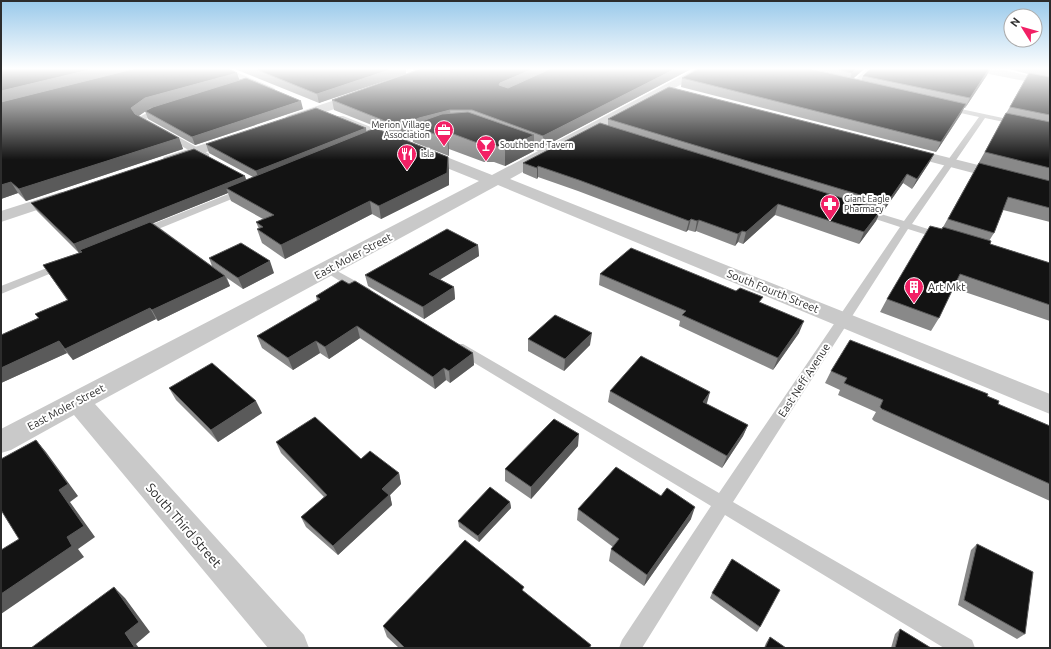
<svg xmlns="http://www.w3.org/2000/svg" width="1051" height="649" font-family="Ubuntu,sans-serif">
<style>
.lines{fill:none;stroke-linecap:round;stroke-linejoin:round}
.service{fill:#c9c9c9;fill-rule:evenodd}
.minor{fill:#c9c9c9;fill-rule:evenodd}
.wall{fill:#898989}
.shaded-wall{fill:#5a5a5a}
.building{fill:#131313;stroke:#5a5a5a}
.labels{text-anchor:middle;dominant-baseline:central;stroke-width:4;stroke-linejoin:round;paint-order:stroke}
.far-poi-label{font-size:9px;fill:#2c2c2c;stroke:#fff;text-anchor:start}
.street-label{font-size:11px;fill:#2c2c2c;stroke:#fff}
.poi-label{font-size:11px;fill:#2c2c2c;stroke:#fff;text-anchor:start}
.near-street-label{font-size:13px;fill:#2c2c2c;stroke:#fff}
</style>
<rect width="100%" height="100%" fill="#fff"/>
<g class="lines">
<g class="service">
<polygon points="398,69 408,69 423,76 418,77"/>
<polygon points="867,69 875,69 852,88 848,88 848,86"/>
<polygon points="942,105 1050,128 1050,132 985,118 912,224 947,235 948,237 943,240 908,229 733,502 972,640 975,648 944,648 725,515 642,648 619,648 622,640 711,506 453,350 451,347 453,344 463,344 719,493 900,227 857,213 856,211 861,208 904,221 979,117 942,109"/>
<polygon points="159,107 166,109 146,119 209,154 209,158 203,158 140,123 137,118"/>
<polygon points="426,128 433,130 400,145 397,146 393,143"/>
<polygon points="516,139 522,139 553,152 552,154 546,154 516,143"/>
<polygon points="246,187 251,190 249,192 146,234 138,234 137,232 138,230"/>
<polygon points="62,262 66,263 68,265 66,267 1,294 1,286"/>
<polygon points="328,266 370,289 372,292 366,296 362,295 324,271 322,269"/>
</g>
<g class="minor">
<polygon points="214,69 229,69 274,88 276,91 274,94 266,94"/>
<polygon points="695,69 709,69 510,179 1050,394 1050,414 498,185 95,404 304,635 309,648 268,648 74,415 11,450 1,453 1,429 479,181 333,122 331,119 333,116 343,116 492,175"/>
<polygon points="974,69 998,69 1050,80 1050,86 979,72"/>
<polygon points="362,91 366,92 368,95 366,98 297,122 287,122 285,119 287,116"/>
<polygon points="235,134 240,135 242,138 240,141 169,164 164,163 162,160 164,157"/>
<polygon points="902,146 1050,183 1050,193 897,153 895,150 897,147"/>
<polygon points="61,192 67,194 69,197 67,200 1,222 1,211"/>
</g>
</g>
<g class="wall">
<polygon points="1,69 237,73 239,80 303,109 195,145 148,119 145,111 169,102 150,108 138,116 179,138 183,149 26,201 18,193 1,199"/>
<polygon points="235,69 406,69 319,103"/>
<polygon points="412,69 691,69 543,147 534,143 534,151 505,166 494,162 484,162 449,149 449,156 413,142 412,133 402,137 334,110 332,100 416,71"/>
<polygon points="698,69 864,69 853,79 861,81 863,76 987,75 965,108 964,108 961,114 936,152 681,87 682,78"/>
<polygon points="1009,69 1050,69 1050,222 1003,210 994,233 989,241 990,244 1050,263 1050,321 953,288 939,318 931,331 880,312 887,299 942,229 1028,74"/>
<polygon points="608,119 934,154 929,163 912,189 903,183 882,213 880,212 876,221 859,244 775,215 743,244 738,242 735,246 696,231 695,232 688,230 686,232 578,191 538,177 537,179 523,173 523,163 608,125"/>
<polygon points="366,128 366,132 448,157 449,170 449,185 381,219 372,214 285,259 262,243 257,229 259,229 256,222 263,219 231,201 228,193 153,223 212,266 209,258 274,273 243,289 227,278 230,286 158,321 156,319 73,360 67,353 1,383 1,335 38,318 35,314 67,300 43,265 79,253 37,211 31,203 246,180 253,177 209,153 206,144"/>
<polygon points="478,245 479,256 440,279 454,287 455,299 424,319 368,286 365,275"/>
<polygon points="600,274 761,303 799,333 773,370 679,326 680,321 599,285"/>
<polygon points="316,296 473,353 474,365 450,383 446,380 435,389 360,338 329,359 320,353 293,370 262,348 257,336 317,301"/>
<polygon points="528,339 590,345 564,371 528,351"/>
<polygon points="831,371 987,396 998,404 1050,426 1050,501 874,421 872,419 876,412 838,395 840,390 825,383"/>
<polygon points="169,388 262,413 218,442 176,400"/>
<polygon points="610,391 706,404 748,425 743,436 722,468 608,402"/>
<polygon points="276,442 361,459 399,473 401,484 390,495 392,505 338,555 306,527 301,517 324,497 281,453"/>
<polygon points="578,446 531,499 505,481 505,469"/>
<polygon points="510,502 511,508 479,542 459,527 458,521"/>
<polygon points="578,509 691,519 644,586 609,561 611,549 613,547 577,520"/>
<polygon points="977,544 1025,634 1017,639 958,605 971,550"/>
<polygon points="712,593 760,627 757,632 710,598"/>
<polygon points="383,626 591,645 590,648 399,648 387,637"/>
<polygon points="900,629 931,648 891,648 895,634"/>
<polygon points="770,637 786,648 764,648 766,643"/>
</g>
<g class="shaded-wall">
<polygon points="93,69 134,69 1,102 1,91"/>
<polygon points="392,69 406,69 406,74 319,103 317,94"/>
<polygon points="533,69 554,69 500,95 499,85 500,83"/>
<polygon points="675,69 691,69 543,147 543,136"/>
<polygon points="856,69 864,69 849,82 852,73"/>
<polygon points="989,69 990,69 987,75 965,108 970,98"/>
<polygon points="237,73 240,82 150,108 136,118 131,108 145,98"/>
<polygon points="301,101 303,109 195,145 192,137"/>
<polygon points="966,104 961,114 936,152 941,142"/>
<polygon points="450,110 451,121 411,125 412,133 402,137 400,127 419,118"/>
<polygon points="366,128 367,136 259,180 256,171"/>
<polygon points="448,132 449,149 449,156 447,139"/>
<polygon points="534,135 534,151 505,166 505,149"/>
<polygon points="179,138 183,149 26,201 19,189"/>
<polygon points="934,154 929,163 912,189 917,179"/>
<polygon points="448,157 449,170 449,185 381,219 379,206"/>
<polygon points="538,166 538,177 537,179 537,168"/>
<polygon points="907,174 903,183 882,213 887,203"/>
<polygon points="245,176 248,185 226,188 228,193 82,252 80,250 82,252 79,253 74,244"/>
<polygon points="11,182 18,193 1,199 1,185"/>
<polygon points="370,201 372,214 285,259 281,245"/>
<polygon points="778,204 775,215 743,244 746,232"/>
<polygon points="881,210 876,221 859,244 864,232"/>
<polygon points="691,219 688,230 686,232 689,221"/>
<polygon points="699,220 696,231 695,232 697,221"/>
<polygon points="742,231 738,242 735,246 738,234"/>
<polygon points="478,245 479,256 431,285 429,274"/>
<polygon points="270,261 274,273 243,289 238,278"/>
<polygon points="225,276 230,286 158,321 152,310"/>
<polygon points="454,287 455,299 424,319 423,307"/>
<polygon points="150,308 156,319 73,360 65,349"/>
<polygon points="804,321 799,333 773,370 778,358"/>
<polygon points="357,326 360,338 329,359 325,347"/>
<polygon points="592,333 590,345 564,371 565,359"/>
<polygon points="59,341 67,353 1,383 1,368"/>
<polygon points="316,341 320,353 293,370 288,358"/>
<polygon points="473,353 474,365 450,383 449,371"/>
<polygon points="444,368 446,380 435,389 433,377"/>
<polygon points="710,392 707,403 699,413 703,402"/>
<polygon points="256,401 262,413 218,442 211,430"/>
<polygon points="748,425 743,436 722,468 727,456"/>
<polygon points="579,434 578,446 531,499 531,487"/>
<polygon points="36,440 46,452 78,496 70,502 95,537 78,549 84,557 1,614 1,594 67,537 59,490"/>
<polygon points="399,473 401,484 390,495 392,505 338,555 333,546 382,489"/>
<polygon points="510,502 511,508 479,542 478,536"/>
<polygon points="695,507 691,519 644,586 647,575"/>
<polygon points="114,587 125,598 150,632 136,644 139,648 135,648 125,633"/>
</g>
<g class="building">
<polygon points="1,69 93,69 1,91"/>
<polygon points="133,69 230,69 237,73 145,98 131,108 135,114 179,138 19,189 11,182 1,185 1,102"/>
<polygon points="255,69 392,69 317,94"/>
<polygon points="420,69 533,69 500,83 499,85 508,88 550,69 675,69 543,136 472,110 450,110 419,118 400,127 332,100"/>
<polygon points="698,69 811,69 966,104 941,142 682,78"/>
<polygon points="835,69 856,69 852,73"/>
<polygon points="870,69 989,69 970,98 863,76"/>
<polygon points="1029,73 1050,77 1050,115 1010,107"/>
<polygon points="246,78 301,101 192,137 145,111 153,107"/>
<polygon points="669,87 934,154 917,179 907,174 887,203 608,119"/>
<polygon points="316,108 366,128 256,171 206,144"/>
<polygon points="468,112 534,135 505,149 494,145 483,145 448,132 447,139 411,125 442,114"/>
<polygon points="1006,113 1050,122 1050,168 985,152"/>
<polygon points="600,123 881,210 864,232 778,204 746,232 742,231 738,234 699,220 697,221 691,219 689,221 579,180 538,166 537,168 523,163"/>
<polygon points="375,128 448,157 447,173 379,206 370,201 281,245 257,229 263,227 256,222 274,215 226,188"/>
<polygon points="194,149 245,176 74,244 31,203"/>
<polygon points="979,163 1050,181 1050,208 1008,197 994,233 948,219"/>
<polygon points="150,222 225,276 152,310 150,308 65,349 59,341 1,368 1,335 39,318 35,314 68,300 43,265 82,252 80,250"/>
<polygon points="930,226 942,229 943,227 991,241 990,244 1050,263 1050,305 960,274 939,318 887,299"/>
<polygon points="447,229 478,245 429,274 454,287 423,307 365,275"/>
<polygon points="241,243 270,261 238,278 209,258"/>
<polygon points="631,248 736,291 740,288 763,297 759,302 804,321 778,358 682,315 686,311 600,274"/>
<polygon points="342,280 349,284 355,281 473,353 449,371 444,368 433,377 357,326 325,347 316,341 288,358 257,336 320,299 316,296"/>
<polygon points="555,315 592,333 565,359 528,339"/>
<polygon points="850,340 988,394 987,396 999,401 998,404 1050,426 1050,484 882,409 880,407 883,400 844,383 847,378 831,371"/>
<polygon points="641,356 710,392 703,402 748,425 727,456 610,391"/>
<polygon points="212,363 256,401 211,430 169,388"/>
<polygon points="315,417 361,459 370,451 399,473 382,489 389,495 333,546 301,517 327,495 276,442"/>
<polygon points="554,419 579,434 531,487 505,469"/>
<polygon points="36,440 68,484 59,490 84,526 67,537 72,546 1,594 1,550 19,539 1,510 1,459"/>
<polygon points="616,467 661,496 667,488 695,507 647,575 611,549 619,539 578,509"/>
<polygon points="490,487 510,502 478,536 458,521"/>
<polygon points="465,540 524,587 522,590 591,645 589,648 405,648 383,626"/>
<polygon points="977,544 1033,572 1025,634 964,600"/>
<polygon points="732,559 780,590 760,627 712,593"/>
<polygon points="114,587 139,622 125,633 135,648 31,648"/>
<polygon points="900,629 931,648 895,648"/>
<polygon points="770,637 786,648 765,648"/>
</g>
<linearGradient id="sky" x2="0" y2="1"><stop stop-color="#99c9ea"/><stop offset="0.43" stop-color="#fff"/><stop offset="1" stop-color="#fff" stop-opacity="0"/></linearGradient>
<rect width="1051" height="160" fill="url(#sky)"/>
<defs>
<g id="office-pin" transform="scale(1)"><path d="M0 17L-7.5 6A9.5 9.5 0 1 1 7.5 6Z" fill="#f22065" stroke="#fff"/><path d="M-6-3h4V-5.5h4V-3h4V5H-6ZM-1-4.5V-3h2v-1.5ZM-6 0V1H6V0Z" fill="#fff"/></g>
<g id="bar-pin" transform="scale(1)"><path d="M0 17L-7.5 6A9.5 9.5 0 1 1 7.5 6Z" fill="#f22065" stroke="#fff"/><path d="M-6-5H6L.8 .8V4.5H3.5V6h-7V4.5H-.8V.8Z" fill="#fff"/></g>
<g id="restaurant-pin" transform="scale(1)"><path d="M0 17L-7.5 6A9.5 9.5 0 1 1 7.5 6Z" fill="#f22065" stroke="#fff"/><path d="M-5-6h1v4h1v-4h1v4h1v-4h1v5L-1.5 .5V6h-2V.5L-5-1ZM5-6V6H3V1.5H1.5Q1.5-4 5-6Z" fill="#fff"/></g>
<g id="pharmacy-pin" transform="scale(1)"><path d="M0 17L-7.5 6A9.5 9.5 0 1 1 7.5 6Z" fill="#f22065" stroke="#fff"/><path d="M-2-6h4v4h4v4h-4v4h-4v-4h-4v-4h4Z" fill="#fff"/></g>
<g id="building-pin" transform="scale(1)"><path d="M0 17L-7.5 6A9.5 9.5 0 1 1 7.5 6Z" fill="#f22065" stroke="#fff"/><path d="M-4-6H4V6H1V3H-1V6H-4ZM-2.5-4.3h1.7v1.8h-1.7ZM.8-4.3h1.7v1.8H.8ZM-2.5-1h1.7V.8h-1.7ZM.8-1h1.7V.8H.8Z" fill="#fff"/></g>
</defs>
<g fill-rule="evenodd">
<use href="#office-pin" x="444" y="130"/>
<use href="#bar-pin" x="486" y="145"/>
<use href="#restaurant-pin" x="407" y="154"/>
<use href="#pharmacy-pin" x="830" y="204"/>
<use href="#building-pin" x="914" y="287"/>
</g>
<g class="labels">
<g class="far-poi-label">
<text x="430" y="125" text-anchor="end">Merion Village<tspan x="430" dy="10">Association</tspan></text>
<text x="500" y="145">Southbend Tavern</text>
<text x="421" y="154">isla</text>
<text x="844" y="199">Giant Eagle<tspan x="844" dy="10">Pharmacy</tspan></text>
</g>
<g class="street-label">
<text transform="translate(353 256) rotate(-28)">East Moler Street</text>
<text transform="translate(773 291) rotate(22)">South Fourth Street</text>
<text transform="translate(804 380) rotate(-57)">East Neff Avenue</text>
<text transform="translate(66 407) rotate(-28)">East Moler Street</text>
</g>
<g class="poi-label">
<text x="928" y="287">Art Mkt</text>
</g>
<g class="near-street-label">
<text transform="translate(184 525) rotate(49)">South Third Street</text>
</g>
</g>
<rect width="1051" height="649" fill="none" stroke="#2c2c2c" stroke-width="4"/>
<g transform="translate(1023 28) rotate(307)"><circle r="19" fill="#ffffff" stroke="#ababab"/>
<path d="M0-3L7 15L0 10L-7 15Z" fill="#f22065"/>
<text y="-6" font-size="11" font-weight="bold" text-anchor="middle" fill="#2c2c2c">N</text>
</g>
</svg>
